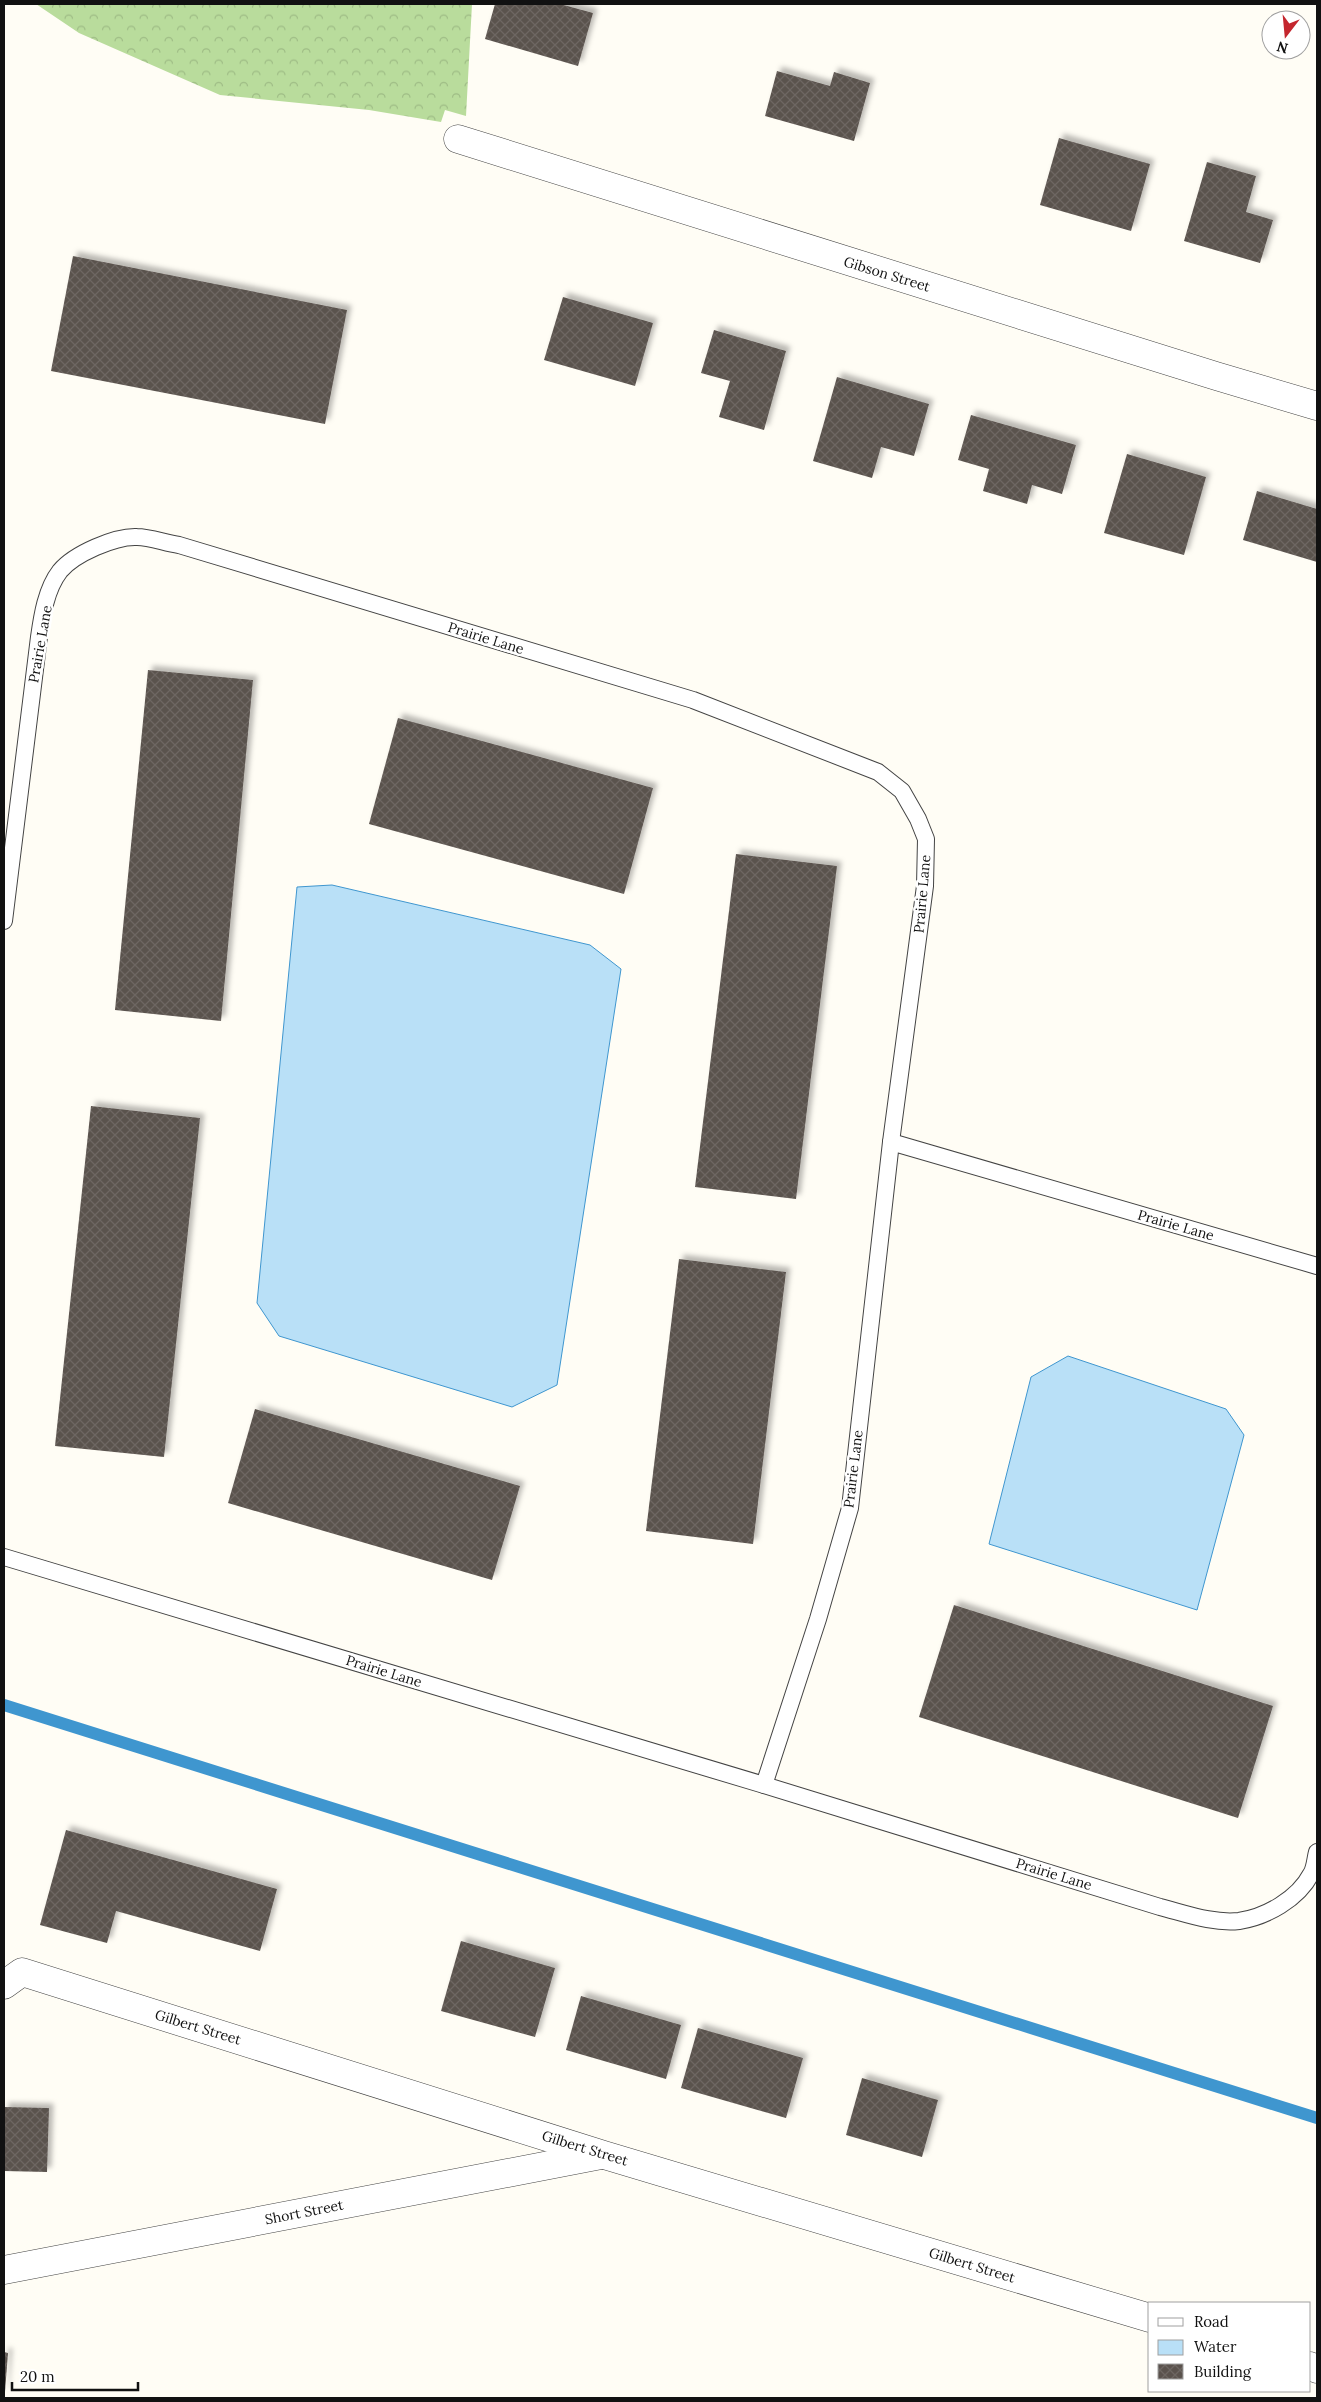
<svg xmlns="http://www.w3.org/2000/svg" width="1321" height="2402" font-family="Lora,serif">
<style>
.forest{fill:url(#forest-crowns)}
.water{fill:#b9e0f7;stroke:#3f96cf}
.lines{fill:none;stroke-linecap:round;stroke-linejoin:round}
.stream{stroke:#3f96cf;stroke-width:12}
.building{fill:url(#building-cross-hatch);filter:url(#shadow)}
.service-casing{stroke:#444;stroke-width:18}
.minor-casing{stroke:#444;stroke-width:29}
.service{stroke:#fff;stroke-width:16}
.minor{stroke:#fff;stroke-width:28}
.labels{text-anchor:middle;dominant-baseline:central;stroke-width:5;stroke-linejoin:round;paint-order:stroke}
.street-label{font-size:14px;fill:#111;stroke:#fff}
</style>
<defs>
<pattern id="forest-crowns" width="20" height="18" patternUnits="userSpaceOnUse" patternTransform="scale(1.25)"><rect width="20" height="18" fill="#b9dc9c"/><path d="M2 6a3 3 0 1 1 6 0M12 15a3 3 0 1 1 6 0" fill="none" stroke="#9ebc85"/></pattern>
<pattern id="building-cross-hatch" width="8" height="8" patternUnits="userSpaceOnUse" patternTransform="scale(1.25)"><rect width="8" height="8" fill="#5a524d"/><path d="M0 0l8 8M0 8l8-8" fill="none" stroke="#6d6662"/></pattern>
<filter id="shadow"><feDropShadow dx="4.5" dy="-4.5" stdDeviation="2.5" flood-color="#0004"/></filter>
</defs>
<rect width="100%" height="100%" fill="#fffdf5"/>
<polygon class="forest" points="36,4 472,4 466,116 445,110 441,122 369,110 220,95 79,33"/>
<g class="water">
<polygon points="332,885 590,945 621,969 557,1385 512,1407 279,1336 257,1303 297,887"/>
<polygon points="1068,1356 1226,1409 1244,1435 1197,1610 989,1544 1031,1377"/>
</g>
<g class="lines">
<polyline class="stream" points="4,1705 1317,2118"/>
</g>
<g class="building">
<polygon points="495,4 560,4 593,13 578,66 485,39"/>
<polygon points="777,71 830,86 834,72 870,83 854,141 765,116"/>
<polygon points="1059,138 1150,164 1131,231 1040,205"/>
<polygon points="1207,162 1256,176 1246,212 1273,220 1260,263 1184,241"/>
<polygon points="73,256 347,310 325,424 51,371"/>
<polygon points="563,297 653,323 635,386 544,360"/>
<polygon points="714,330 786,351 764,430 719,417 730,381 701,373"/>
<polygon points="837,377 929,404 914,456 881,447 872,478 813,461"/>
<polygon points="971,415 1076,445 1062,494 1032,485 1027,504 983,491 989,469 958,460"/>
<polygon points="1127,454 1206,477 1184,555 1104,533"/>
<polygon points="1257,491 1317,509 1317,562 1243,540"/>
<polygon points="148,670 253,680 221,1021 115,1010"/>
<polygon points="398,718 653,788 624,894 369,824"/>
<polygon points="736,854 837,866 796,1199 695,1187"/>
<polygon points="91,1106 200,1118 164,1457 55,1446"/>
<polygon points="679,1259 786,1272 753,1544 646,1531"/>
<polygon points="255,1409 520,1486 492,1580 228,1503"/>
<polygon points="954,1605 1273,1706 1238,1818 919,1717"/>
<polygon points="66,1830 277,1889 260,1951 116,1911 107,1943 40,1925"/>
<polygon points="461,1941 555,1968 535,2037 441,2011"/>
<polygon points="581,1996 681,2025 666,2079 566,2050"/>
<polygon points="698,2028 803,2058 786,2118 681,2088"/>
<polygon points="862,2078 938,2100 922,2157 846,2135"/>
<polygon points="4,2107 49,2108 47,2172 4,2171"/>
<polygon points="4,2352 8,2353 5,2392 4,2392"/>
</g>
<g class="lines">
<g class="service-casing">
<g id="service">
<path d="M4,921L39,637C42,616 46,589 60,571C74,554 115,536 137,537C150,537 165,543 179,545L693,700L878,772L902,791L918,819L926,839L925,886L891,1142L850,1508L818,1619L764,1785"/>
<polyline points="891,1142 1317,1266"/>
<path d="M4,1557L764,1785L1160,1907C1184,1913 1213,1924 1239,1921C1266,1917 1298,1899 1311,1874C1315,1868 1315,1859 1317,1852"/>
</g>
</g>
<g class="minor-casing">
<g id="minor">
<polyline points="458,139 1216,376 1317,406"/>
<polyline points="4,1985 22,1972 604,2155 1150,2318"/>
<polyline points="4,2270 601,2155"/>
<polyline points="1310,2366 1317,2369"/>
</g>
</g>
<use href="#service" class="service"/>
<use href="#minor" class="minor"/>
</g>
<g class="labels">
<g class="street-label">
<text transform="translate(887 274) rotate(17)">Gibson Street</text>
<text transform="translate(486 638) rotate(17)">Prairie Lane</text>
<text transform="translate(40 644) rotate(-80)">Prairie Lane</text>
<text transform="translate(922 894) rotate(-85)">Prairie Lane</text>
<text transform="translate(1176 1225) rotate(16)">Prairie Lane</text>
<text transform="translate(853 1469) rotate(-83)">Prairie Lane</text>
<text transform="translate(384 1671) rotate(17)">Prairie Lane</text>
<text transform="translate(1054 1874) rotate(17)">Prairie Lane</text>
<text transform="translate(198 2027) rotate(17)">Gilbert Street</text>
<text transform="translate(585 2148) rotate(17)">Gilbert Street</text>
<text transform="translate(304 2212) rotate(-11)">Short Street</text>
<text transform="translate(972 2265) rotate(17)">Gilbert Street</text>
</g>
</g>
<rect width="1321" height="2402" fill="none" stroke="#111111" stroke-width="10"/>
<rect x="1148" y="2302" width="162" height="90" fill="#ffffff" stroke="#a0a0a0"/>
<rect x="1158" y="2318" width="25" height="8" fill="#ffffff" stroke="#a0a0a0"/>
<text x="1194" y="2327" font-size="15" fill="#111111">Road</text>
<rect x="1158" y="2340" width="25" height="15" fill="#b9e0f7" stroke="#a0a0a0"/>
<text x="1194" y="2352" font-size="15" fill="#111111">Water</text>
<rect x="1158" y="2364" width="25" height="15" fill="url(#building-cross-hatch)" stroke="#a0a0a0"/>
<text x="1194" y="2377" font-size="15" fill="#111111">Building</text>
<g transform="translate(1286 35) rotate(196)"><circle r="24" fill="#ffffff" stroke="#a0a0a0"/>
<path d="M0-4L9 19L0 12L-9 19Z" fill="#c4262e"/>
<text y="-8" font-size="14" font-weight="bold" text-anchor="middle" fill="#111111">N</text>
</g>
<path d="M12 2382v8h126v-8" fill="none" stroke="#111111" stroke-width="2.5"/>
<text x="20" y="2382" font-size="15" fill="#111111" stroke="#ffffff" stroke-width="4" paint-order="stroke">20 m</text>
</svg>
